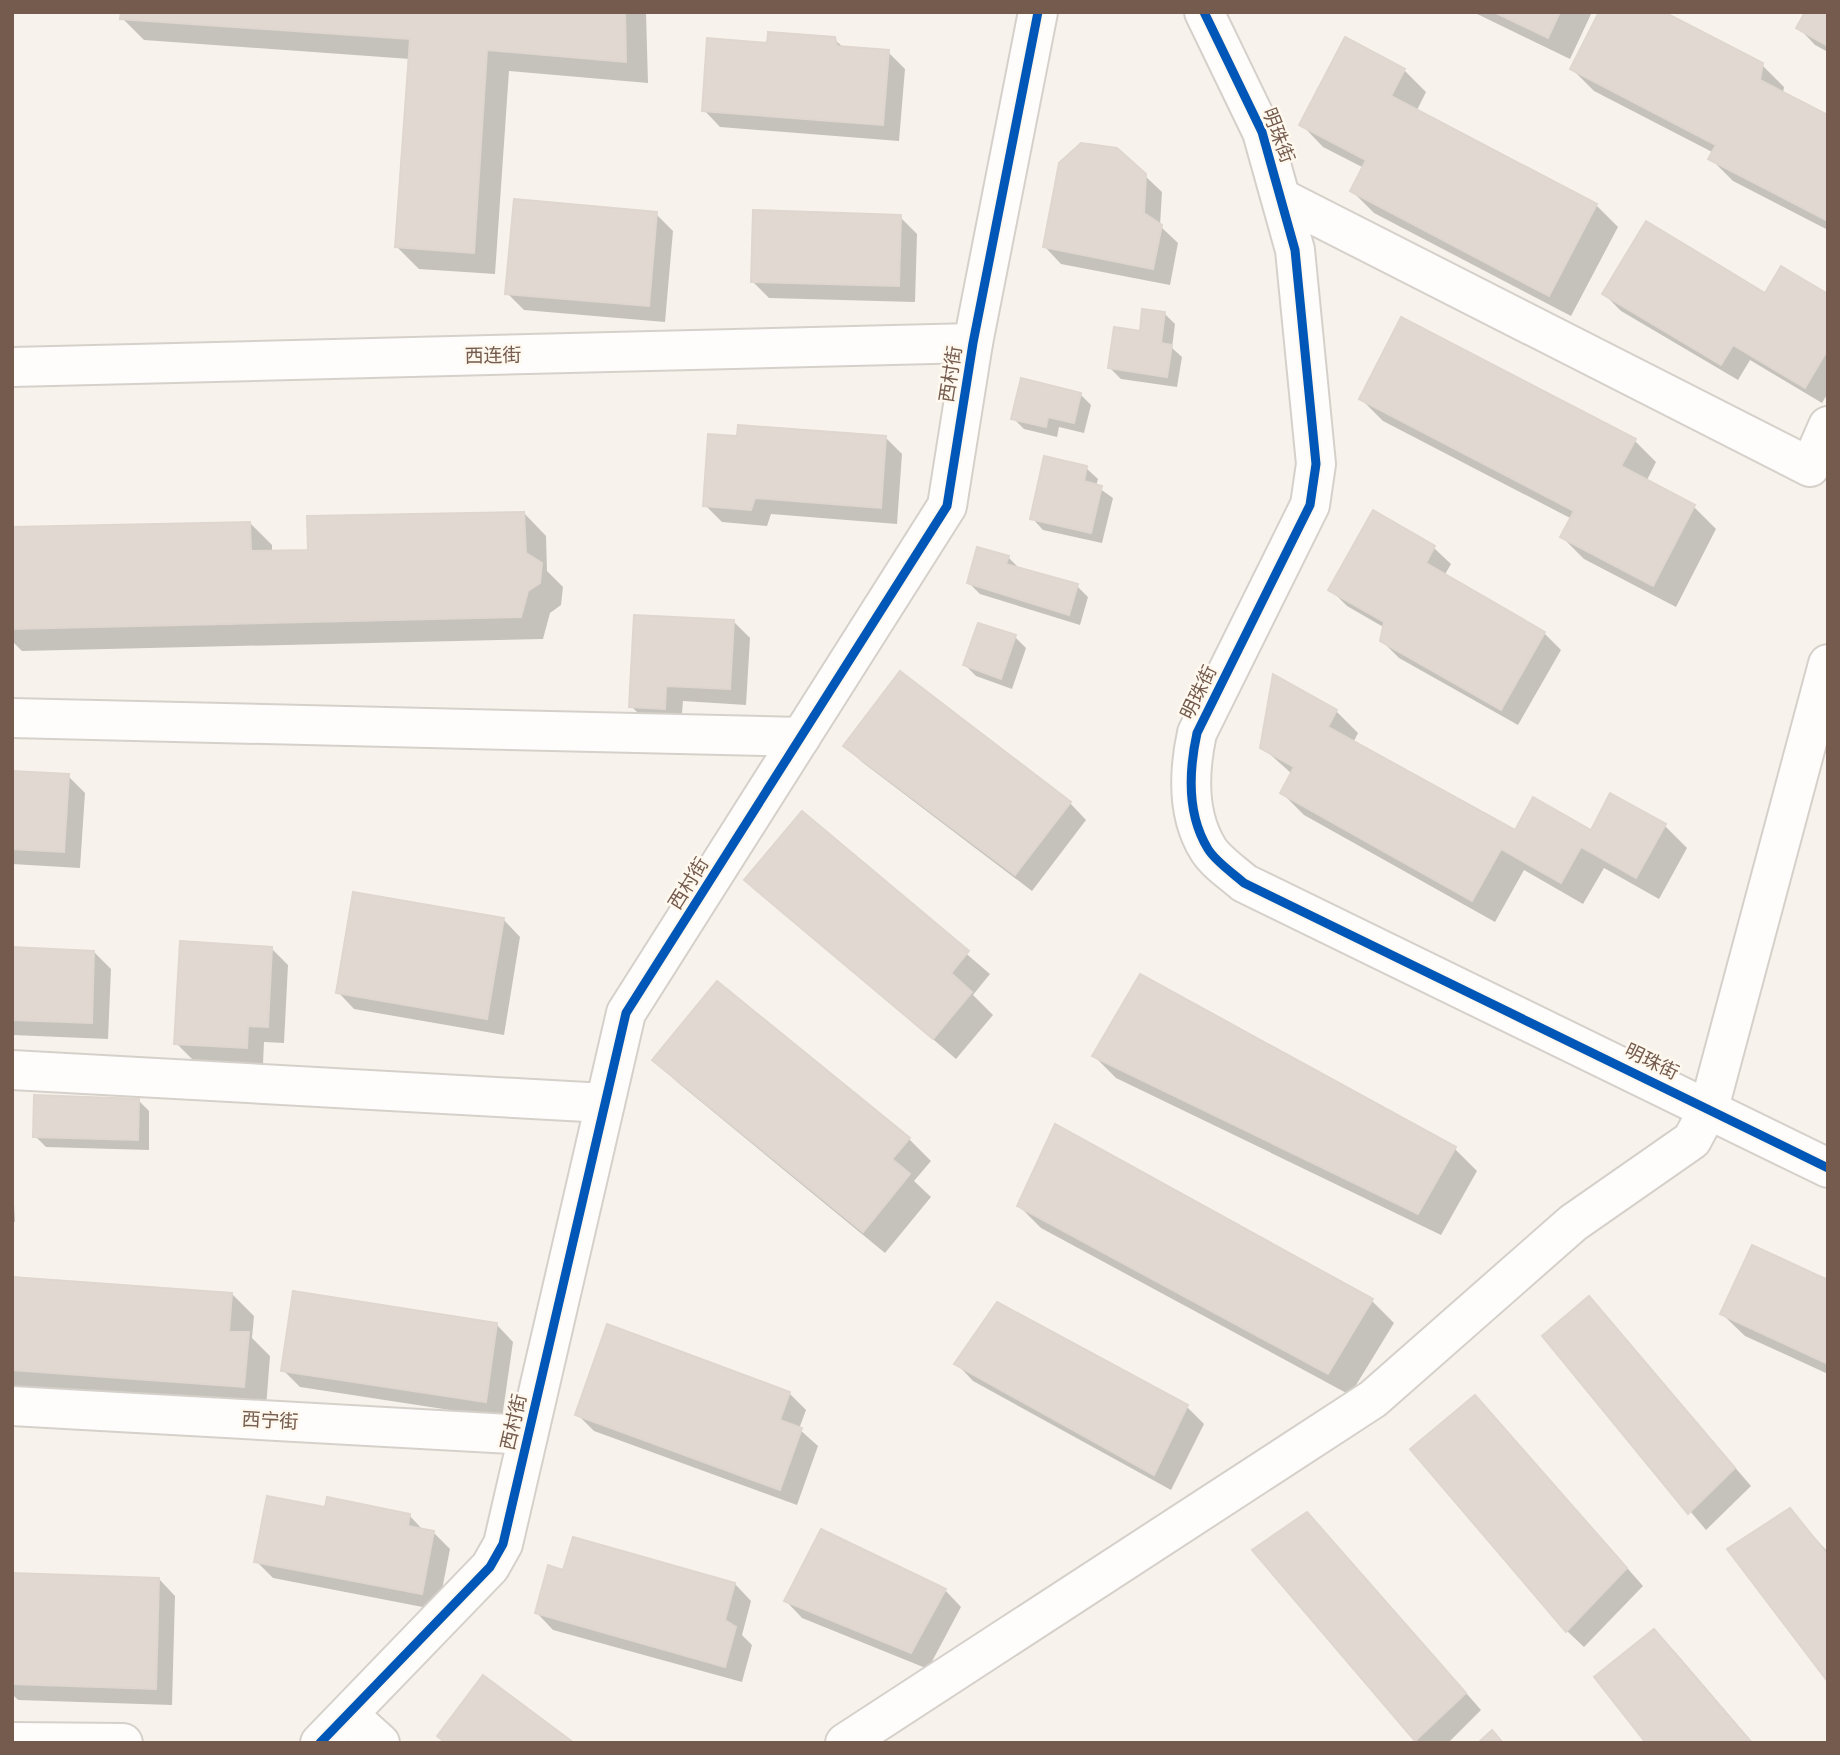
<svg xmlns="http://www.w3.org/2000/svg" width="1840" height="1755" font-family="Mulish,'Noto Sans SC',sans-serif">
<style>
.shadow{fill:#0003}
.building{fill:#e1d9d1;stroke:#dfd6cf;stroke-width:2}
.lines{fill:none;stroke-linecap:round;stroke-linejoin:round}
.minor-casing{stroke:#d6d0ca;stroke-width:42}
.minor{stroke:#fefdfc;stroke-width:38}
.cycleway-casing{stroke:#fef8ee;stroke-width:13}
.cycleway{stroke:#0057b8;stroke-width:9}
.labels{text-anchor:middle;dominant-baseline:central;stroke-width:5;stroke-linejoin:round;paint-order:stroke}
.street-label{font-size:19px;fill:#745b4d;stroke:#fef8ee}
</style>
<rect width="100%" height="100%" fill="#f7f3ec"/>
<g class="shadow">
<polygon points="122,12 646,12 648,83 509,71 495,274 419,269 397,247 410,59 144,40 122,18"/>
<polygon points="1473,12 1592,12 1570,59"/>
<polygon points="1828,12 1828,52 1815,45 1799,28"/>
<polygon points="834,39 844,48 888,52 905,69 899,141 720,127 704,110 768,45"/>
<polygon points="1762,65 1784,87 1783,93 1828,117 1828,230 1733,181 1711,159 1714,153 1594,91 1572,69"/>
<polygon points="1404,70 1426,92 1416,112 1596,205 1618,227 1571,316 1374,213 1352,191 1364,168 1323,147 1301,124"/>
<polygon points="1144,175 1162,192 1160,226 1178,243 1170,285 1061,264 1045,247"/>
<polygon points="656,214 673,231 665,322 524,310 507,293"/>
<polygon points="900,217 917,234 915,302 769,298 752,281"/>
<polygon points="1604,294 1828,296 1828,393 1822,403 1750,360 1738,380 1621,311"/>
<polygon points="1164,313 1175,324 1172,348 1182,357 1177,387 1121,379 1110,368 1141,333"/>
<polygon points="1080,394 1091,405 1084,433 1059,427 1057,437 1024,429 1013,418"/>
<polygon points="1361,399 1634,440 1656,462 1646,482 1694,507 1716,529 1676,607 1584,559 1562,537 1572,519 1383,421"/>
<polygon points="739,437 885,437 902,454 897,524 771,514 767,526 722,522 705,505"/>
<polygon points="1086,468 1098,479 1096,486 1113,498 1102,543 1043,530 1032,518"/>
<polygon points="524,513 546,536 547,571 563,587 561,605 550,613 543,639 22,651 12,641 12,529 250,523 272,545 272,552 309,551"/>
<polygon points="1374,513 1434,548 1451,564 1444,576 1544,633 1561,650 1518,725 1399,658 1382,641 1385,628 1347,606 1331,590"/>
<polygon points="1008,557 1019,568 1077,586 1088,597 1080,625 980,594 969,583"/>
<polygon points="733,621 750,638 746,705 683,701 681,725 648,723 631,706"/>
<polygon points="1015,637 1026,648 1012,689 976,676 965,665"/>
<polygon points="1336,711 1358,733 1353,743 1515,833 1591,832 1611,796 1665,826 1687,848 1659,899 1604,868 1583,904 1524,870 1495,922 1304,815 1282,793 1292,774 1262,747"/>
<polygon points="846,746 1070,803 1086,820 1032,891 862,762"/>
<polygon points="12,773 68,776 85,793 80,868 12,864"/>
<polygon points="802,813 990,974 973,995 993,1015 956,1059 747,879"/>
<polygon points="504,920 520,937 504,1035 354,1009 338,992"/>
<polygon points="271,948 288,965 284,1043 264,1042 263,1064 193,1060 176,1043"/>
<polygon points="12,949 94,952 111,969 108,1039 12,1035"/>
<polygon points="1094,1056 1455,1149 1477,1171 1441,1235 1116,1078"/>
<polygon points="655,1060 909,1139 931,1161 914,1181 931,1197 885,1253 677,1082"/>
<polygon points="138,1100 149,1111 149,1150 46,1147 35,1136"/>
<polygon points="12,1168 15,1222 12,1222"/>
<polygon points="1019,1206 1372,1301 1394,1323 1350,1395 1041,1228"/>
<polygon points="12,1278 232,1294 254,1316 252,1338 270,1356 266,1408 12,1389"/>
<polygon points="1828,1282 1828,1374 1745,1336 1722,1314"/>
<polygon points="1589,1298 1751,1486 1706,1530 1544,1337"/>
<polygon points="997,1305 1187,1407 1204,1424 1171,1490 973,1381 957,1364"/>
<polygon points="497,1325 513,1342 502,1418 300,1387 283,1370"/>
<polygon points="789,1393 806,1410 799,1429 818,1446 797,1505 594,1431 577,1414"/>
<polygon points="1492,1414 1643,1586 1584,1647 1567,1631"/>
<polygon points="326,1509 409,1515 424,1531 433,1532 450,1549 438,1610 273,1578 256,1561"/>
<polygon points="1790,1511 1828,1552 1828,1679"/>
<polygon points="1324,1531 1481,1710 1448,1743 1419,1743 1254,1550"/>
<polygon points="565,1572 735,1584 751,1601 742,1635 752,1645 742,1682 553,1630 537,1613"/>
<polygon points="12,1574 159,1579 175,1596 172,1705 18,1700 12,1694"/>
<polygon points="945,1590 961,1607 928,1669 802,1618 786,1601"/>
<polygon points="1654,1631 1676,1653 1753,1743 1648,1743"/>
</g>
<g class="building">
<polygon points="121,12 625,12 626,62 487,50 474,253 395,247 410,39 120,19"/>
<polygon points="1494,12 1560,12 1548,38"/>
<polygon points="1599,12 1664,12 1763,63 1760,80 1828,115 1828,221 1708,159 1716,145 1570,69"/>
<polygon points="1805,12 1828,12 1828,46 1796,28"/>
<polygon points="768,32 835,37 837,46 889,50 883,125 702,111 707,38 767,43"/>
<polygon points="1345,37 1405,69 1391,96 1597,204 1549,296 1350,191 1366,160 1299,125"/>
<polygon points="1081,143 1117,148 1146,174 1144,213 1162,225 1153,269 1043,247 1059,163"/>
<polygon points="514,199 657,212 649,306 505,294"/>
<polygon points="753,210 901,215 899,286 751,282"/>
<polygon points="1646,221 1765,293 1781,266 1828,294 1828,349 1805,388 1733,345 1721,365 1602,294"/>
<polygon points="1142,309 1165,312 1161,343 1172,345 1167,377 1108,368 1114,327 1140,331"/>
<polygon points="1401,317 1636,439 1621,466 1695,505 1653,586 1560,537 1574,511 1359,399"/>
<polygon points="1021,378 1081,393 1074,423 1048,417 1046,427 1011,419"/>
<polygon points="738,425 886,436 881,508 755,498 751,510 703,506 708,434 737,436"/>
<polygon points="1044,456 1087,466 1084,481 1102,486 1091,533 1030,519"/>
<polygon points="1373,510 1435,546 1426,563 1545,632 1501,710 1380,641 1384,622 1328,590"/>
<polygon points="524,512 526,553 542,563 540,583 528,591 521,617 12,629 12,527 250,522 251,551 308,550 307,516"/>
<polygon points="977,547 1009,556 1006,564 1078,584 1069,615 967,583"/>
<polygon points="634,615 734,620 730,689 666,686 665,709 629,707"/>
<polygon points="978,623 1016,635 1001,679 963,665"/>
<polygon points="900,671 1071,802 1015,875 843,746"/>
<polygon points="1273,674 1337,710 1328,727 1515,830 1533,797 1591,830 1610,793 1666,824 1636,878 1581,847 1561,883 1501,849 1472,901 1280,793 1294,767 1260,748"/>
<polygon points="12,771 69,774 64,852 12,849"/>
<polygon points="802,811 969,951 951,973 972,992 933,1039 744,880"/>
<polygon points="353,892 504,918 487,1019 336,993"/>
<polygon points="180,941 272,947 268,1027 248,1026 247,1048 174,1044"/>
<polygon points="12,947 94,951 92,1023 12,1020"/>
<polygon points="1140,974 1456,1147 1418,1214 1092,1056"/>
<polygon points="717,981 910,1138 892,1159 910,1174 863,1232 652,1060"/>
<polygon points="34,1095 139,1099 138,1140 33,1137"/>
<polygon points="1055,1124 1373,1299 1328,1374 1017,1206"/>
<polygon points="1752,1245 1828,1280 1828,1364 1720,1314"/>
<polygon points="12,1277 232,1293 229,1332 249,1332 244,1387 12,1370"/>
<polygon points="293,1291 497,1323 486,1402 281,1371"/>
<polygon points="1589,1296 1735,1468 1688,1514 1542,1336"/>
<polygon points="997,1302 1188,1405 1154,1475 954,1364"/>
<polygon points="607,1324 790,1392 780,1420 802,1428 780,1490 575,1415"/>
<polygon points="1475,1395 1627,1568 1566,1632 1410,1449"/>
<polygon points="267,1496 325,1507 327,1497 410,1514 408,1526 434,1531 422,1594 254,1562"/>
<polygon points="1790,1508 1828,1555 1828,1682 1727,1549"/>
<polygon points="1307,1512 1466,1693 1415,1741 1252,1550"/>
<polygon points="821,1529 946,1589 911,1653 784,1601"/>
<polygon points="573,1537 735,1583 725,1620 736,1627 725,1667 535,1613 548,1565 563,1570"/>
<polygon points="12,1573 159,1578 156,1689 12,1684"/>
<polygon points="1654,1629 1752,1743 1646,1743 1594,1677"/>
<polygon points="483,1675 574,1743 446,1743 437,1736"/>
<polygon points="1492,1730 1503,1743 1478,1743"/>
</g>
<g class="lines">
<g class="minor-casing">
<g id="minor">
<path d="M1204,12L1262,132L1295,250L1316,464L1310,505L1197,733C1189,770 1187,815 1208,849C1216,862 1233,873 1244,883L1828,1168"/>
<polyline points="1283,199 1810,467 1828,426"/>
<polyline points="12,367 973,343"/>
<polyline points="12,718 801,737"/>
<polyline points="12,1070 605,1103"/>
<polyline points="12,1406 528,1435"/>
<polyline points="349,1715 380,1743"/>
<polyline points="12,1742 123,1743"/>
<polyline points="320,1743 490,1567 503,1544 626,1013 947,506 973,343 1038,12"/>
<polyline points="845,1743 1373,1399 1573,1223 1692,1140 1709,1108 1828,664"/>
</g>
</g>
<use href="#minor" class="minor"/>
<g class="cycleway-casing">
<g id="cycleway">
<path d="M1204,12L1262,132L1295,250L1316,464L1310,505L1197,733C1189,770 1187,815 1208,849C1216,862 1233,873 1244,883L1828,1168"/>
<polyline points="320,1743 490,1567 503,1544 626,1013 947,506 973,343 1038,12"/>
</g>
</g>
<use href="#cycleway" class="cycleway"/>
</g>
<g class="labels">
<g class="street-label">
<text transform="translate(1279 135) rotate(69)">明珠街</text>
<text transform="translate(493 355) rotate(-1)">西连街</text>
<text transform="translate(950 374) rotate(-81)">西村街</text>
<text transform="translate(1198 692) rotate(-64)">明珠街</text>
<text transform="translate(688 883) rotate(-58)">西村街</text>
<text transform="translate(1652 1061) rotate(26)">明珠街</text>
<text transform="translate(270 1420) rotate(3)">西宁街</text>
<text transform="translate(513 1422) rotate(-77)">西村街</text>
</g>
</g>
<rect width="1840" height="1755" fill="none" stroke="#745b4d" stroke-width="28"/>
</svg>
